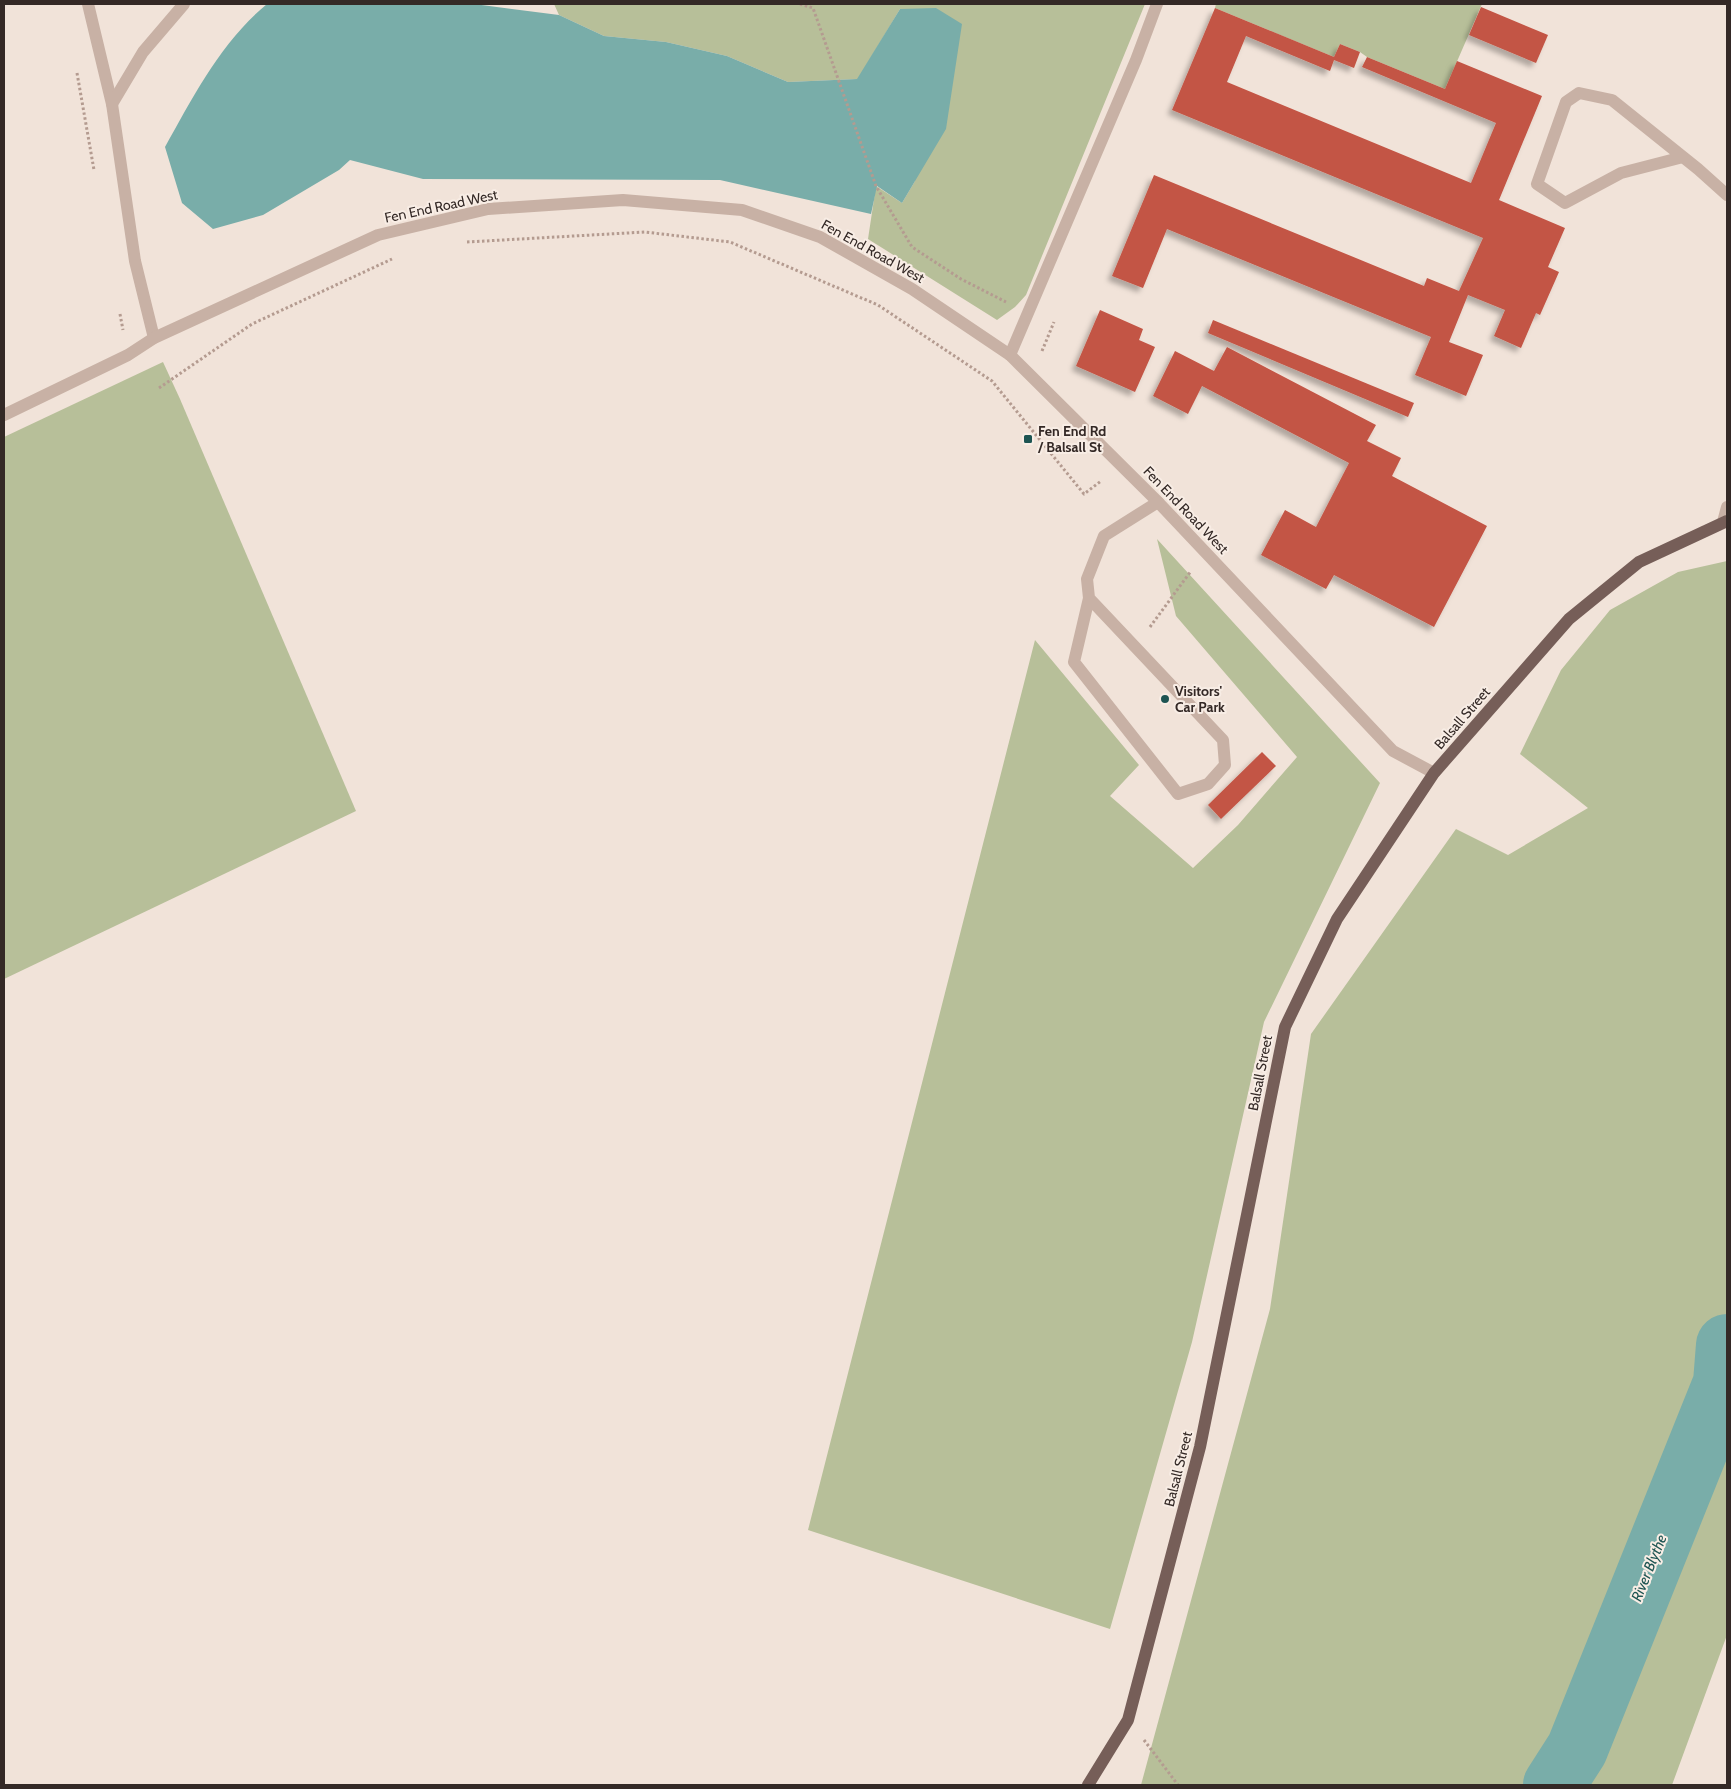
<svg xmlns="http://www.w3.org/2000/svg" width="1731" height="1789" font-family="Cabin,sans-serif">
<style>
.green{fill:#b7bf99}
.water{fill:#79ada9}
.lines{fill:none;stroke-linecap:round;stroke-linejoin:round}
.river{stroke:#79ada9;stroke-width:62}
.building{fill:#c35444;filter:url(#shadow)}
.path{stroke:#b49b90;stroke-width:3;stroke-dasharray:2.5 2.5;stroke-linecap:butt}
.minor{stroke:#c8b1a5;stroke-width:12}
.major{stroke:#765e58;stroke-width:12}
.poi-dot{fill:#1d5452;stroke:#f8ede5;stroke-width:2}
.labels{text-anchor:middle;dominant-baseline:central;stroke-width:4;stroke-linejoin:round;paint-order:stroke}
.street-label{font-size:14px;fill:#342926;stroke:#f8ede5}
.poi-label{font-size:14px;font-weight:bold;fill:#342926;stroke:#f8ede5;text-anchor:start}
.water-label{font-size:15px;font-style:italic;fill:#1d5452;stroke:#f8ede5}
</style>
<defs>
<filter id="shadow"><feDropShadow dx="-4.5" dy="4.5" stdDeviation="2.5" flood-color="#0004"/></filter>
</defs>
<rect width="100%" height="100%" fill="#f1e3d9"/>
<g class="green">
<polygon points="554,4 1145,4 1026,295 1015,307 997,320 868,239 876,186 902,203 915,181 900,9 858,79 788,82 727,56 666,42 604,36 559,15"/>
<polygon points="1216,4 1482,4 1445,89 1367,57 1360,52 1340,44 1334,57 1215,8"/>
<polygon points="163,362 180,399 356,811 4,979 4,437"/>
<polygon points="1157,539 1380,783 1264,1022 1192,1342 1110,1629 808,1530 1035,640 1139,765 1110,796 1193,868 1238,825 1297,757 1176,616"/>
<polygon points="1727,561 1727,1635 1672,1785 1141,1785 1270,1309 1311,1034 1456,829 1508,855 1588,808 1520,754 1561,670 1610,610 1678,572"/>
</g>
<path class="water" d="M267,4H474L559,15L604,36L666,42L727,56L788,82L857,79L900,9L936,8L962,24L946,129L902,203L877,186L871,214L720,180L423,179L350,160L339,170L263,215L213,229L182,203L165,147C194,95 221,42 267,4Z"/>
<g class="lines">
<polyline class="river" points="1554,1785 1577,1749 1724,1383 1727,1345"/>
</g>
<g class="building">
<polygon points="1481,7 1548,35 1536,63 1469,35"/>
<polygon points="1215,8 1334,57 1340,44 1360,52 1354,68 1334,60 1330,71 1246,36 1227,82 1471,183 1496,123 1362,67 1367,57 1445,89 1457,61 1542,96 1499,200 1565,228 1548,267 1559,272 1540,315 1536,313 1521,348 1494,336 1505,310 1468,295 1449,342 1483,355 1466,396 1415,375 1431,337 1167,229 1143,288 1112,276 1154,175 1424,286 1427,278 1459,291 1483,238 1172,110"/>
<polygon points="1100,310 1143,329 1139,340 1155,347 1135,392 1076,366"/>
<polygon points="1213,320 1414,403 1408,417 1208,333"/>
<polygon points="1227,347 1376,425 1367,441 1401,458 1392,476 1487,526 1434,627 1334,575 1326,589 1261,555 1285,510 1316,527 1349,463 1202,386 1188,414 1153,396 1175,351 1214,371"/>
<polygon points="1262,752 1276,766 1221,819 1208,805"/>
</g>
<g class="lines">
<g class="path">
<polyline points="800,4 813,8 876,186 912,247 961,279 1006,302"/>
<polyline points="77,73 94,170"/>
<polyline points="467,242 645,232 730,242 878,305 992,381 1084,494 1101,481"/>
<polyline points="120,314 123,330"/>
<polyline points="1042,351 1054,322"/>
<polyline points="159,388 252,324 392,259"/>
<polyline points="1150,627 1191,571"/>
<polyline points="1144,1740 1178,1785"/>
</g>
<g class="minor">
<polyline points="88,4 112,104 135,261 154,338"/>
<polyline points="112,104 143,52 184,4"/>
<polyline points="1683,157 1621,173 1565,203 1537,184 1566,102 1579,93 1612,100 1698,169 1727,195"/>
<polyline points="1010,355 1136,60 1157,4"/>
<polyline points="4,415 128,355 154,338 378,235 488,209 623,200 742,210 820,237 912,289 1010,355 1158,502 1393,751 1434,773"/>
<polyline points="1723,522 1727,507"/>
<polyline points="1089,598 1223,740 1225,765 1208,784 1178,794 1074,662 1089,598 1087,579 1104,536 1158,502"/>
</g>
<polyline class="major" points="1088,1785 1128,1720 1200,1447 1285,1027 1337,919 1434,773 1569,619 1639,562 1727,521"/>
</g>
<g class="poi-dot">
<rect x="1023" y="434" width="10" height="10" rx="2.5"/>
<circle cx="1165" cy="699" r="5"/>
</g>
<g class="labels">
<g class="street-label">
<text transform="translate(441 206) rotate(-12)">Fen End Road West</text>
<text transform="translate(873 251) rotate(29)">Fen End Road West</text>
<text transform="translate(1186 510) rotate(46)">Fen End Road West</text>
<text transform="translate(1462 718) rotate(-49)">Balsall Street</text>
<text transform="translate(1260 1073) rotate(-79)">Balsall Street</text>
<text transform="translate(1178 1469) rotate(-76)">Balsall Street</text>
</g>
<g class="poi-label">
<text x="1038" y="431">Fen End Rd<tspan x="1038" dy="16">/ Balsall St</tspan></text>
<text x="1175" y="691">Visitors'<tspan x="1175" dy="16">Car Park</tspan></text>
</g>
<g class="water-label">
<text transform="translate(1649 1568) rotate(-68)">River Blythe</text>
</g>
</g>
<rect width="1731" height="1789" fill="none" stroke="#342926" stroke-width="10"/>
</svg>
